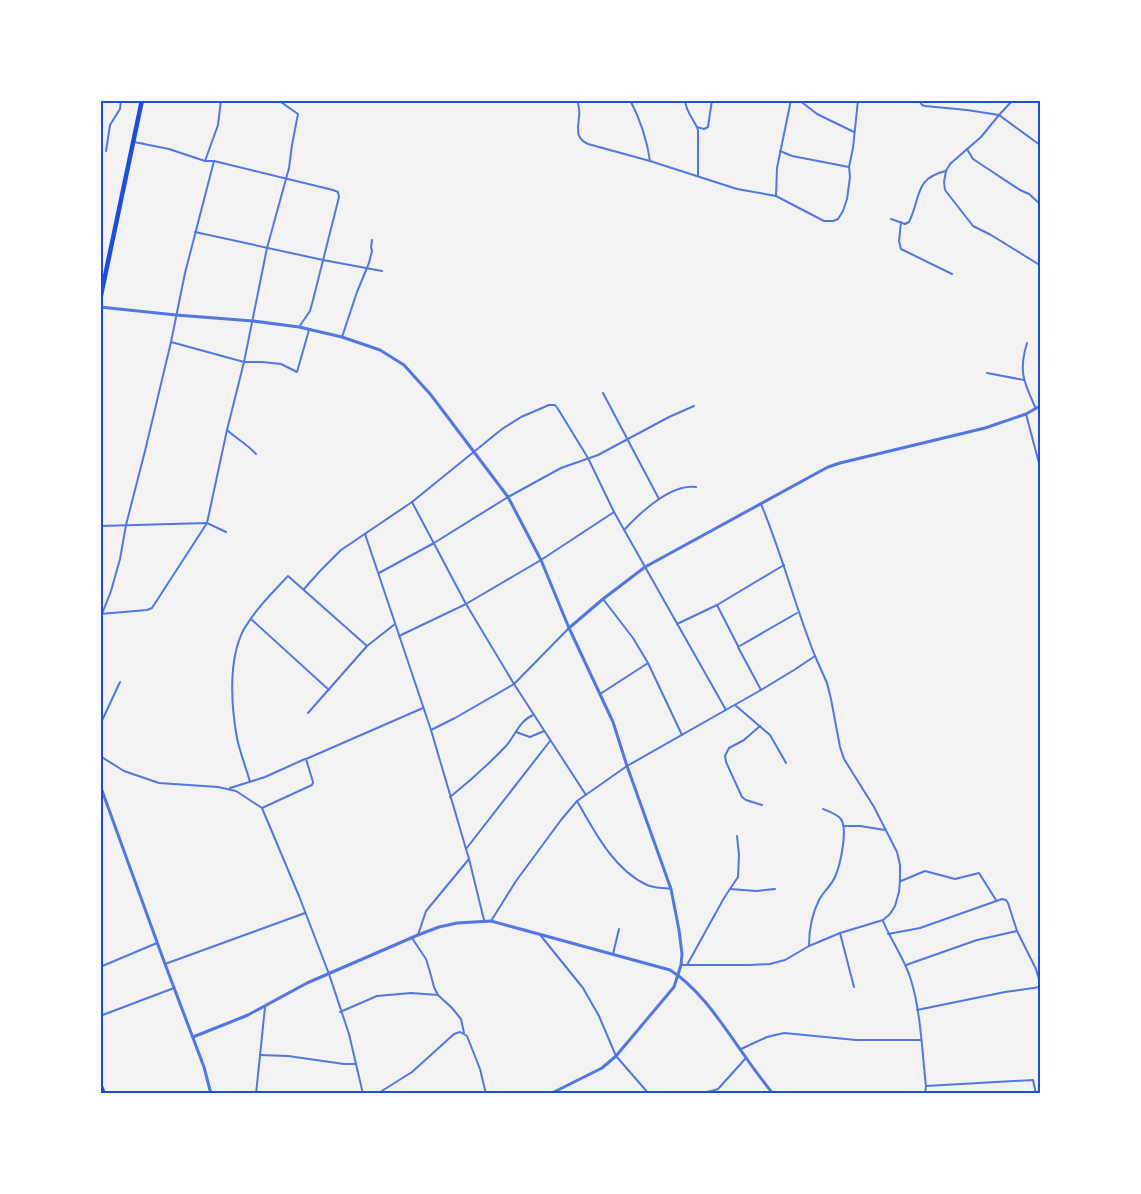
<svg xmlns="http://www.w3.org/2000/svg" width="1141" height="1194" font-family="'Alegreya Sans',sans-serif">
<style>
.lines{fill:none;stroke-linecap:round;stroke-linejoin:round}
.minor{stroke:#5277de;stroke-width:2}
.tertiary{stroke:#5277de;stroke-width:3}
.trunk{stroke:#1d4ed8;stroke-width:4.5}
.neatline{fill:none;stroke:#1d4ed8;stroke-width:2}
</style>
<rect width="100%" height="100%" fill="#f2f2f2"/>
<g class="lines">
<g class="minor">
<path d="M577,100C579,106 580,111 579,117C578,129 575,138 588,144L650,161L737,189L776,196"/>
<path d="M630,100C640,119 647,140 650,161"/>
<path d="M685,100C686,113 694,119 698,130V175"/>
<polyline points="791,100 777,168 776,196 824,221 833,221 838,219 843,211 847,199 850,177 849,167 853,148 858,100"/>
<polyline points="799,100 817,114 854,132"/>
<polyline points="919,100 922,105 925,106 967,110 999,115 1040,145"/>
<polyline points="1013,100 999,115 981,137 950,164 946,171 944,182 945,190 973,226 991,235 1038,264 1040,267"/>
<polyline points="697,127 704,129 708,127 712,100"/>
<polyline points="967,149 973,159 1020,190 1029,194 1040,204"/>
<polyline points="106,151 110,125 120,109 121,100"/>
<polyline points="780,151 792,156 849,167"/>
<polyline points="205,161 218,125 221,100"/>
<polyline points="214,161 333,190 338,192 339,197 313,300 310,311 299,327"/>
<path d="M891,219L905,224L909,222C921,198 914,178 946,171"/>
<polyline points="901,222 899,241 901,249 952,274"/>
<polyline points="195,232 323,260 382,271"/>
<polyline points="342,337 357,292 369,263 372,251 371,247 372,240"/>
<polyline points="171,342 244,362 262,362 281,364 297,372 309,330"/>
<path d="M1027,343C1018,372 1024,382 1036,409"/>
<polyline points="987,373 1024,380"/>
<polyline points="603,393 659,499"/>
<polyline points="1026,414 1040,467"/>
<path d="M227,430C237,439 247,444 256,454"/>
<polyline points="412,502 466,604 514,684 586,795"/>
<polyline points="100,526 207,523 226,532"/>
<path d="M624,530C640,513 671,483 696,487"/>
<polyline points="365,534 431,730 469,859 484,920"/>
<polyline points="379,573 434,543 508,497 561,468 598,455 669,417 694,406"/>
<polyline points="304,589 320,571 341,550 412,502 502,429 521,417 549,405 555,405 558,409 588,458 614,512 726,710"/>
<polyline points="603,599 633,638 648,663"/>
<polyline points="717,605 784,565"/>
<polyline points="100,614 147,610 152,608 207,523 227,430 244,362 267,248 289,168 292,145 298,114 278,100"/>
<polyline points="102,614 111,591 120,559 126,525 145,451 171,342 185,273 214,161 205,161 169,149 134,142"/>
<polyline points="251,619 329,690"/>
<polyline points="677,624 717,605 738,646"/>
<polyline points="399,636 466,604 541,560 614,512"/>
<polyline points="761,690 738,647 797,613"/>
<polyline points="600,694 648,663 682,735"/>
<polyline points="735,705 770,735 786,763"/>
<polyline points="308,713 367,646"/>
<polyline points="100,725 120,682"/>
<polyline points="760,726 744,740 729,748 725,756 726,762 742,797 746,800 762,805"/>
<polyline points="431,730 455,718 514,684 569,628"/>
<polyline points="516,732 530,737 544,731"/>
<polyline points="100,756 124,771 159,783 218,787 236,791 262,808 299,896 329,974 349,1034 363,1094"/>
<path d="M250,782C246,767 240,753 237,738C231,705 228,659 244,629C256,609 272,593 288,576L367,646L395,624"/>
<polyline points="230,788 265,777 305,759"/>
<path d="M450,797C470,781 488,765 506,746C515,736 519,721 533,715"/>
<path d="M577,801C594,831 614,870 647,885C654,888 663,888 671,889"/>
<polyline points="262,808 312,785 313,782 306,759 423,708"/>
<polyline points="843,826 860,826 885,830"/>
<polyline points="466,849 550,741"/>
<polyline points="901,881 925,871 955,879 979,873 996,900"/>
<polyline points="730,889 756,891 775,889"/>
<path d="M491,921L516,881L561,820L577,801L627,766L761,690L794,670L815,656C795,606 782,554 761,504"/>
<path d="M883,921C891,941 905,959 911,980C921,1012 922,1053 926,1086L925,1094"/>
<polyline points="840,933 854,987"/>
<polyline points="888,934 920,928 1002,899 1006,900 1008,903 1017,931 1036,969 1040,983"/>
<polyline points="418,935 426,911 469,859"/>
<polyline points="541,936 583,988 599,1016 616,1056 649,1094"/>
<polyline points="412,938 426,959 430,972 434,987 438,995 452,1008 461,1019 464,1033"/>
<path d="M809,946C809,930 812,914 819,900C823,892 831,886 835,877C840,866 849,827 840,818C836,814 828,811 823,809"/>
<polyline points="613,954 619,929"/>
<polyline points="165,964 305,913"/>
<polyline points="681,965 750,965 770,964 785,960 809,946 840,933 883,920 890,914 895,906 899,892 900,881 900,865 897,852 874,807 844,759 840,747 831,699 827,683 815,656"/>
<polyline points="687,965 724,898 738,877 739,855 737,836"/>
<polyline points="906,965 977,940 1017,931"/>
<polyline points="100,967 157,943"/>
<polyline points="917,1010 1005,992 1040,987"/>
<polyline points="340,1012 377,996 411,993 438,995"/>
<polyline points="100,1016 174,988"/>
<polyline points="741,1049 767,1037 784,1033 856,1040 921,1040"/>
<polyline points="260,1055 288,1056 344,1064 356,1064"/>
<polyline points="926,1086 1033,1080 1036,1094"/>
<polyline points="256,1094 265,1007"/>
<polyline points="377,1094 412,1072 454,1034 460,1032 467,1036 480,1069 486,1094"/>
<path d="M663,1094C681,1088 700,1097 718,1089L746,1058"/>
</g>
<g class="tertiary">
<polyline points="100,307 176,315 253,321 299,327 342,337 380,350 404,365 431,395 508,497 541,560 569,628 613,722 627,766 671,889 679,930 682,954 681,965 674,987 616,1056 602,1068 550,1094"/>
<polyline points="569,628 603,599 645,567 828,467 840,463 985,428 1026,414 1040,406"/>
<polyline points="100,785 165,964 204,1067 211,1094"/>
<path d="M193,1037L248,1015L307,983L418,935L439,927L457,923L491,921L670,970C701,989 726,1030 747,1059C755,1071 764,1082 773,1094"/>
</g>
<g class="trunk">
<polyline points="100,300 142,100"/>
<polyline points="100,1084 104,1094"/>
</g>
</g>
<rect width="1141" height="1194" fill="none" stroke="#ffffff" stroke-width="204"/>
<rect x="102" y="102" width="937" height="990" class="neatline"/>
</svg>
